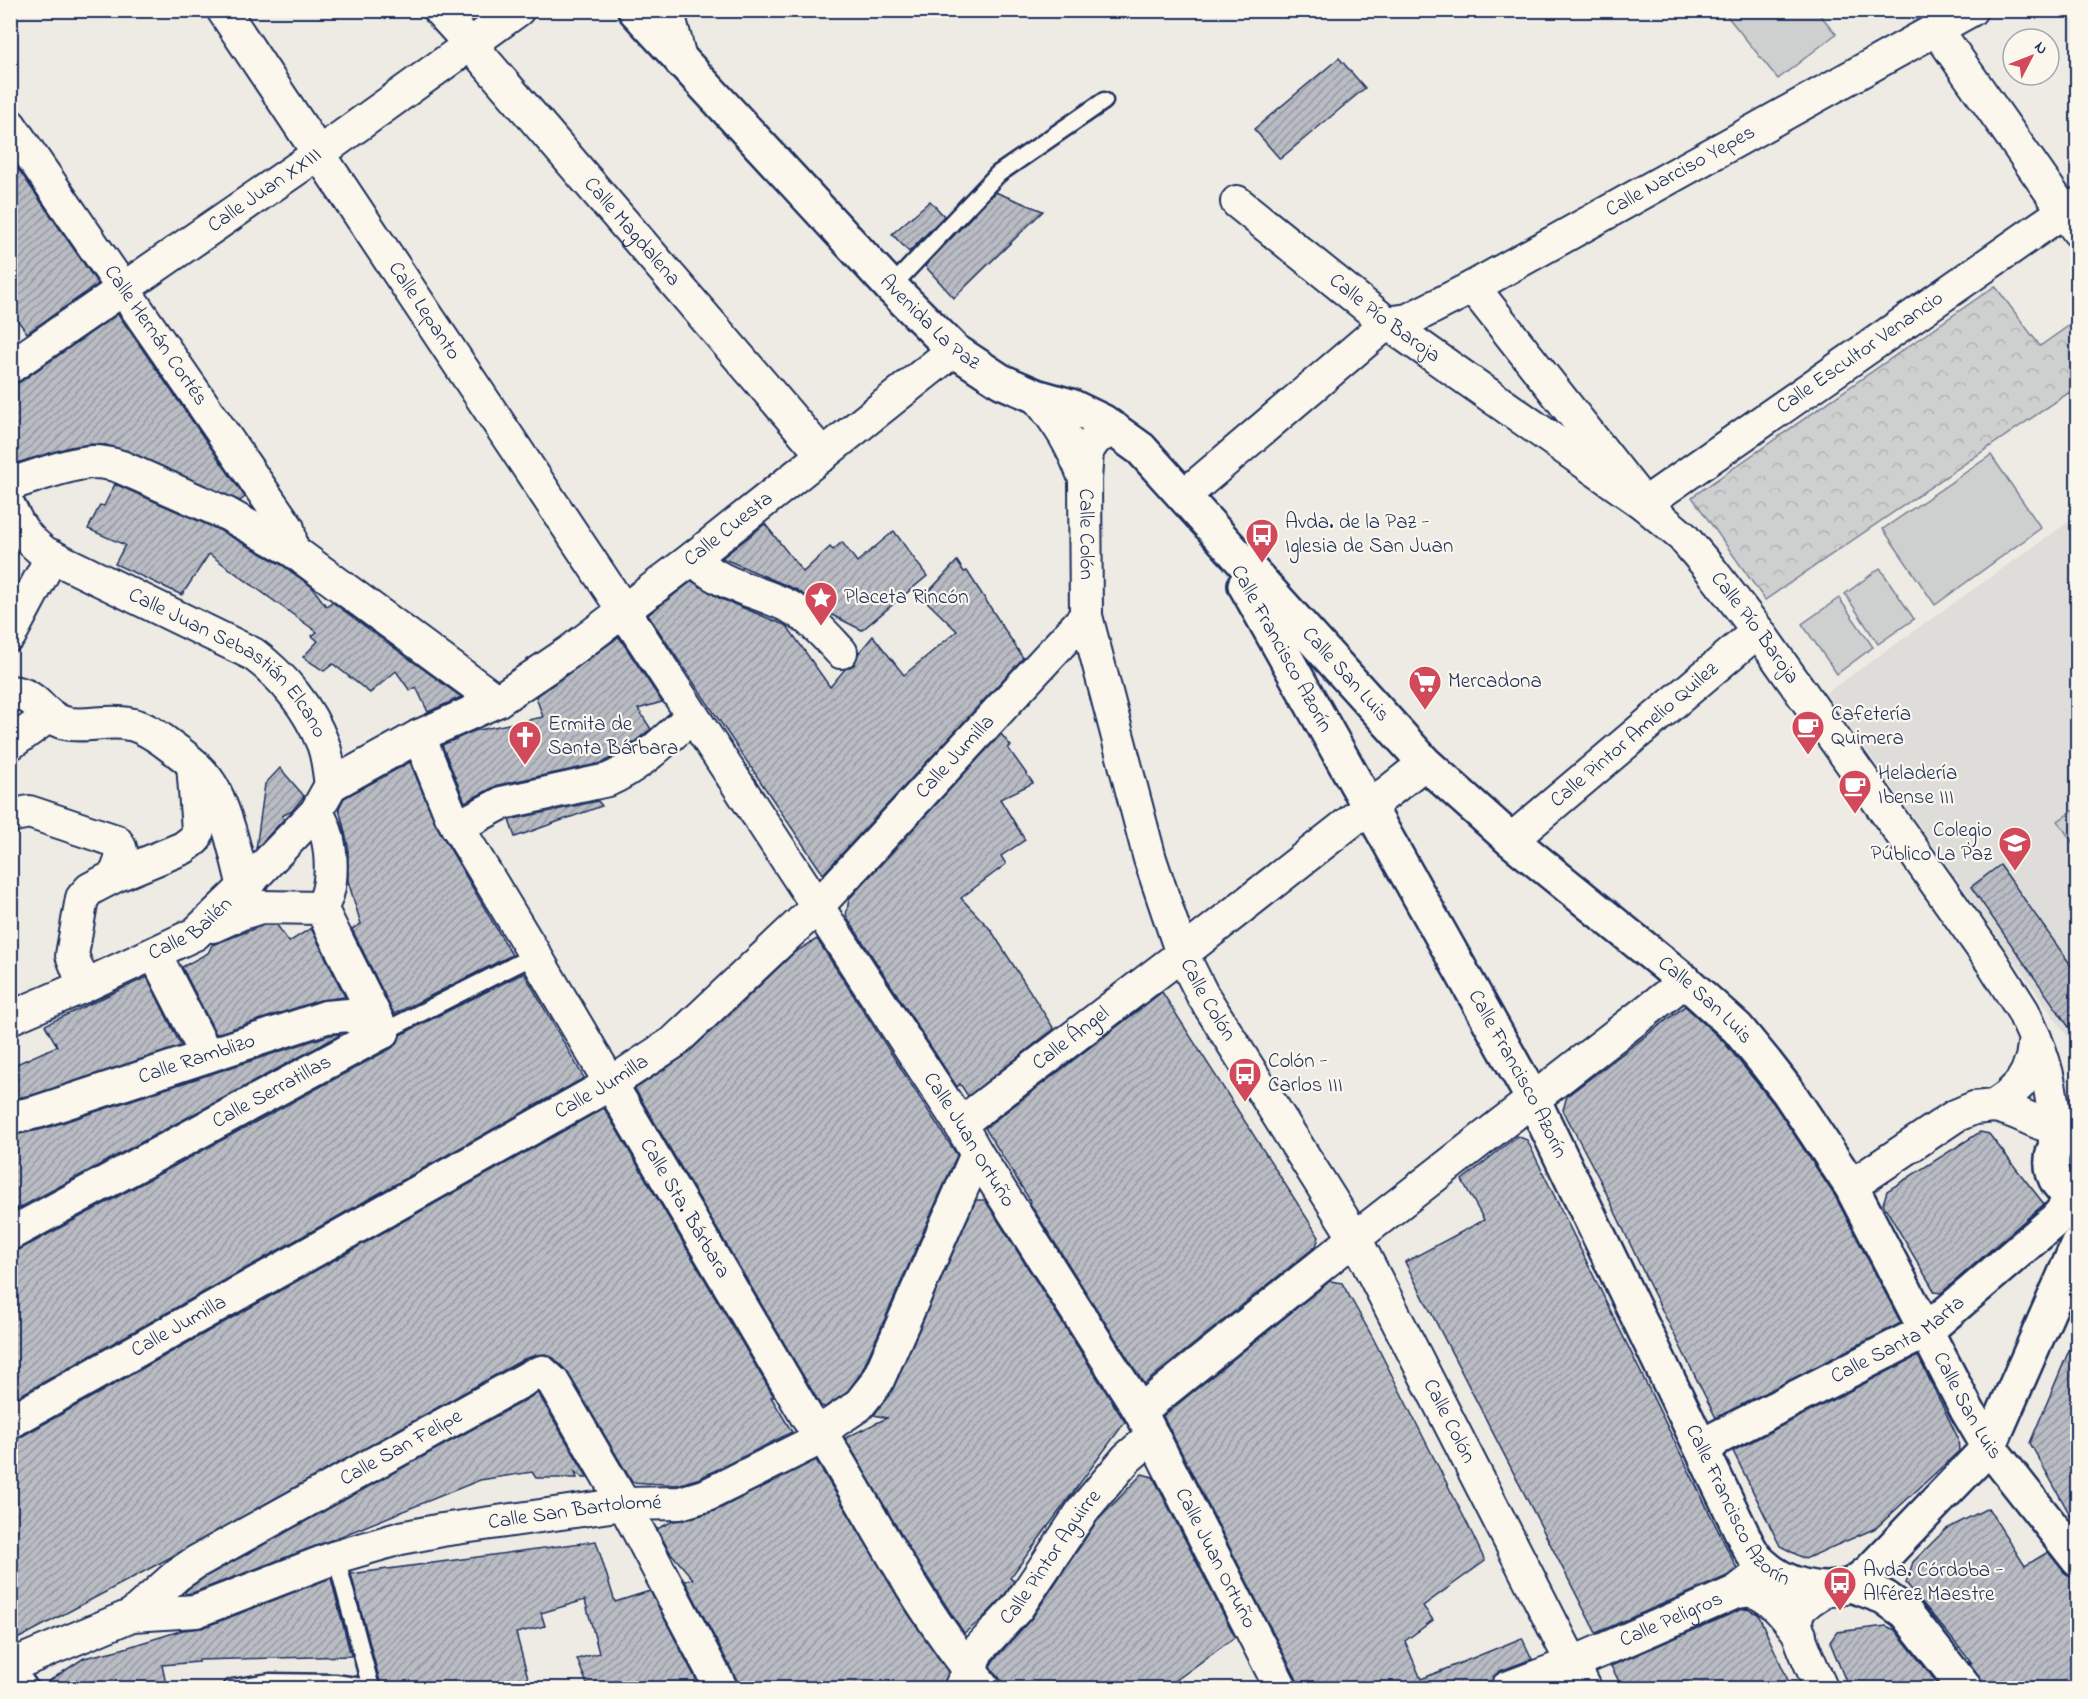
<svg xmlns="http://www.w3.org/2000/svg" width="2088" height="1699" font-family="'Indie Flower',sans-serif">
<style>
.built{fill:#deddda}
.grass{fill:#cecfcf;stroke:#747f96;stroke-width:1.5}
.park{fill:url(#park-crowns);stroke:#747f96;stroke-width:1.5}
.building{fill:url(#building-hatch);stroke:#1b2f5e;stroke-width:1.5}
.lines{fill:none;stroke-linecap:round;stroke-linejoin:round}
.lane-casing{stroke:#1b2f5e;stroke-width:21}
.street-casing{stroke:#1b2f5e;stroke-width:36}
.secondary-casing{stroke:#1b2f5e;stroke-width:38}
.lane{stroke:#fbf7ec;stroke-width:16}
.street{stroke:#fbf7ec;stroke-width:32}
.secondary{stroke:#fbf7ec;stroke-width:33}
.labels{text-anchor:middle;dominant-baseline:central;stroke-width:4.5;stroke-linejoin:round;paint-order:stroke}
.street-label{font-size:21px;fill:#1b2f5e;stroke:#fbf7ec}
.poi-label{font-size:21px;fill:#1b2f5e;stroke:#fbf7ec;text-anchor:start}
</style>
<defs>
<pattern id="park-crowns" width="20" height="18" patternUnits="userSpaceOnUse" patternTransform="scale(1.5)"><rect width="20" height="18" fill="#cecfcf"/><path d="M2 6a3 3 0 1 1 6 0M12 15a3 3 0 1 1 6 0" fill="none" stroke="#b0b2b4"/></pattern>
<pattern id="building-hatch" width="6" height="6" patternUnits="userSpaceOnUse" patternTransform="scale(1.5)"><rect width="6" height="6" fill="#b9bcc3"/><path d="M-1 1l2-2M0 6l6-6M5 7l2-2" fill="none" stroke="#9699a2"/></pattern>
</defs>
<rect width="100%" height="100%" fill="#eeebe4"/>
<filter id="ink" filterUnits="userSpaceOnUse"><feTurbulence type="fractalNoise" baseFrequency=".0167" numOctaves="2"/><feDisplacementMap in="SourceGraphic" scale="12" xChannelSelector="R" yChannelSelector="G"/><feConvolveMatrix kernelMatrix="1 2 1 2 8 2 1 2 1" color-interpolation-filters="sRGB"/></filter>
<g filter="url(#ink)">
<polygon class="built" points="2077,516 2077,1050 1826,693"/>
<g class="grass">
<polygon points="1723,11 1817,11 1836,34 1778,79"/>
<polygon points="1991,455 2041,528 1935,605 1883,529"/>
<polygon points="1880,568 1914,619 1878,644 1845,594"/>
<polygon points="1839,598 1873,647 1837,674 1802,624"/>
<polygon points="2077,808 2077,849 2058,821"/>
</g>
<polygon class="park" points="1995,286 2040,346 2077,320 2077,387 1765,600 1692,497"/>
<g class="building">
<polygon points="1339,58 1365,88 1280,159 1254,129"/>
<polygon points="10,157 98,284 27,333 10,310"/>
<polygon points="995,192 1043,211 954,298 925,266"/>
<polygon points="930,201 944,216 909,252 892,234"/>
<polygon points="118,314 245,497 240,501 128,451 106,445 91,444 70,447 10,465 10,385 20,382"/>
<polygon points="115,484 219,530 282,565 312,587 326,606 332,602 461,697 428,712 416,687 410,691 396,671 370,693 333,664 324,671 303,657 318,641 312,636 317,632 209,554 182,595 115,564 125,545 88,529 100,505 104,506"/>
<polygon points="765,524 803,572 830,547 833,550 842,542 857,562 894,531 927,576 862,630 828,613 797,590 722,558"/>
<polygon points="957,561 964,572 967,571 1023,658 823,874 648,615 692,581 719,598 787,626 830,687 845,669 854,665 858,654 873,636 904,675 957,631 923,598"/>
<polygon points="619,637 662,702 638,709 651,729 621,752 602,763 498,785 465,802 442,745 474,731 543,717 536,697"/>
<polygon points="1001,734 1011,746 1008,748 1033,783 1000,799 1025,840 1001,856 1006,864 961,898 991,930 1054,1029 968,1096 960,1084 957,1087 846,916 849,899"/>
<polygon points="410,762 436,825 512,955 394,1014 352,929 361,924 348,881 348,845 339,808 344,798"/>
<polygon points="280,768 304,796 292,811 282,816 284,819 256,849 265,784"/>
<polygon points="598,801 602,806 515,837 509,820"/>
<polygon points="2000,865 2078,975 2078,1040 1971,887"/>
<polygon points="264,925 277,925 289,942 311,928 345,997 320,1000 216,1034 182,967 208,953 212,945"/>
<polygon points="817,939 957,1155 861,1373 846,1393 825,1407 821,1406 635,1089 686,1055 795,952"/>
<polygon points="524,973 584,1078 10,1401 10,1252 19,1250 392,1048 398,1042 400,1035"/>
<polygon points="147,977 181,1046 32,1095 10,1099 10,1067 57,1046 45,1025"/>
<polygon points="1162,992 1319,1237 1316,1246 1144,1384 1029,1202 1031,1202 985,1128"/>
<polygon points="1685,1006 1723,1041 1774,1104 1835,1196 1901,1323 1716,1418 1649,1284 1601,1182 1563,1110 1567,1096"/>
<polygon points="339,1034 340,1035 10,1213 10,1136 43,1129 330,1035"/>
<polygon points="604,1108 774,1397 771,1397 792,1432 700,1478 677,1485 632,1482 568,1373 554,1358 545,1354 536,1355 524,1359 173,1556 10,1643 10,1440 19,1438"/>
<polygon points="1980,1132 1989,1134 2044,1204 1941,1293 1935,1292 1883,1204 1887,1191"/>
<polygon points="1517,1136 1527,1140 1737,1569 1727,1576 1596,1633 1405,1262 1484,1220 1462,1180"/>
<polygon points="976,1200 985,1200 1125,1422 1010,1578 1014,1581 1003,1597 980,1621 964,1633 913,1555 845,1438 887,1418 874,1415 893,1389"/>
<polygon points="1330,1281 1342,1283 1373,1338 1469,1527 1485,1561 1423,1606 1433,1620 1405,1641 1421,1679 1522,1638 1532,1659 1500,1671 1493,1677 1490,1689 1299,1689 1297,1680 1163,1416"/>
<polygon points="2078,1329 2078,1529 2030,1443"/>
<polygon points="1918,1356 1958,1438 1959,1451 1876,1528 1805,1559 1780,1546 1733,1451"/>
<polygon points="538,1393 588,1478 583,1478 575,1472 577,1478 536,1478 532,1472 480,1480 339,1537 192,1593 186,1594 185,1592 188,1589 205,1577"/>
<polygon points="816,1460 903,1606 948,1672 944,1689 739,1689 737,1680 685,1581 693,1579 670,1552 657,1529 673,1521 685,1520 715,1511"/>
<polygon points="1142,1474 1153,1477 1235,1637 1164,1689 1009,1689 990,1667 993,1661 1032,1618 1097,1521"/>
<polygon points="1988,1508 2025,1566 2048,1552 2064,1572 2071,1577 2078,1578 2078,1689 1983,1689 1980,1677 1968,1661 1972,1663 1906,1583 1913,1562 1946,1529"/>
<polygon points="596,1541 615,1602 650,1591 701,1689 589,1689 577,1659 599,1653 585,1600 541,1613 545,1626 516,1633 531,1689 382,1689 351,1574"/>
<polygon points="331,1578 351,1656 199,1660 199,1662 162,1665 167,1689 40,1689 40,1687 84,1658 122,1649 183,1630 202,1628"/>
<polygon points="1747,1609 1758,1614 1792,1689 1623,1689 1611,1666 1740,1610"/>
<polygon points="1886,1626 1895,1630 1942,1689 1849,1689 1830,1642 1837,1632"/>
</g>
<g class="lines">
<g class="lane-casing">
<g id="lane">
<polyline points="891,287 998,174 1104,101"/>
<polyline points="383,1032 535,955"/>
<polyline points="336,1557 371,1688"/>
<polyline points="14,1665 30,1688"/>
<polyline points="232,1688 270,1682 335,1683 369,1688"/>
</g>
</g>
<g class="street-casing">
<g id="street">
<path id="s1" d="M223,10L624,611L960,1124L977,1154L1140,1411L1281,1688"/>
<path id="s2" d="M439,10L471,45L823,455"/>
<polyline points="665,10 669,16 681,62"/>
<polyline points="1937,30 2078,231"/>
<path id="s3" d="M10,125L288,528L292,550"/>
<path id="s4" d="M1237,202L1387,323L1644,504L1683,537L1711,570L1758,631L1992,962L2023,1011L2035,1038L2032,1058L2027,1072L2020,1084L2007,1097L1994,1106L1974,1108L1955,1116L1851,1186"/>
<path id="s5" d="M1473,287L1644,504L2064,211L2078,204"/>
<path id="s6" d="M10,367L318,154L518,10"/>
<path d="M1036,396C1059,423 1072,445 1085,479"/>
<path id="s7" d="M1115,429L1096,438L1087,451L1085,480L1086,616L1150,859L1182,954L1202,994L1355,1238L1585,1688"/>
<path d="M10,484C34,477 69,463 93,462C102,462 112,464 121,467L227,514L292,550L497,701"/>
<path id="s8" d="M1185,495L1387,323L1408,320L1473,287L1971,10"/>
<path id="s9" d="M10,508C19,528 28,540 45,553L253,654C283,676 309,708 323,744C328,757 329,772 331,785L419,736L497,701L568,653L693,558L954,350"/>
<path d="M693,558C719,586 756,590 788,606C810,617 825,635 841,652"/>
<polyline points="10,635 52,556"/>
<path d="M10,692C38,693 41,717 65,723C85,728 108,719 129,724C143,726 157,736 169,745C186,757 204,771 214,790C229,820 236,855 244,887"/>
<path id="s10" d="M419,736L451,816L535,955L808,1419L821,1433C874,1519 919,1611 984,1688"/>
<polyline points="10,744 49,716"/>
<path d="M316,812C333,835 336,884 321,908"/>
<path d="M10,816L29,812L116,841C126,853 120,862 115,876L183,848L195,839L198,830L193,764"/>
<path d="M457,827L502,803L608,780C640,766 666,739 692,716"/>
<path id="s11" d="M1511,840L1758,631"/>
<polyline points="213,926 242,913 261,907 321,908 383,1032"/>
<polyline points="155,954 207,1056"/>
<polyline points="84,986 72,955 82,898 90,889 115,876"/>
<path id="s12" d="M10,1018L84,986L195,934L244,887L316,812L331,785"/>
<path d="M2035,1038C2050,1073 2055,1108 2055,1146"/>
<path d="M1994,1106C2023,1111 2039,1129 2069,1129"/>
<path id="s13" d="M10,1118L37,1112L326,1017L349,1015L383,1032"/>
<path id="s14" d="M960,1124L1182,954L1425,763"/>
<path id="s15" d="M10,1234L383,1032"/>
<polyline points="1140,1411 1355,1238 1685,981"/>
<path id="s16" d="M10,1422L610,1084L674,1042L817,907L1086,616"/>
<path d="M1736,1592C1740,1592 1746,1590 1750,1591C1770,1593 1789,1620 1800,1635"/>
<path id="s17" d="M132,1615L177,1575L196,1562L533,1375L542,1372L553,1382L624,1504L721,1688"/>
<path id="s18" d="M10,1666L132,1615L196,1611L336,1557L401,1538L442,1530L624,1504L680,1503L707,1495L807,1445L834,1422L858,1406L877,1382L977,1154"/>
<path id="s19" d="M961,1686L970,1671L977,1651L1017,1608L1083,1510L1127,1458L1153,1436"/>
<path id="s20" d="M1507,1688L1573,1663L1736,1592L1754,1578L1761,1564"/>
<path d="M1821,1688C1815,1673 1796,1635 1796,1620C1797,1606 1815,1597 1825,1590"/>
</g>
</g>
<g class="secondary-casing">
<g id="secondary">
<path id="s21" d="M635,10L891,287L954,350L1001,381L1036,396L1071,406L1102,421L1141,449L1425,763L1511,840L1685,981L1737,1028L1765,1062L1789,1093L1851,1186L1967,1410L1989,1447L2078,1560"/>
<path id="s22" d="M1245,585L1534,1101L1742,1533C1747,1544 1752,1556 1762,1564C1784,1585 1821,1595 1850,1585C1856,1583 1863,1576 1869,1572L1989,1447L2078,1244"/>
<path d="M2078,1126C2043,1141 2043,1184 2078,1199"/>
<path id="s23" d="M1706,1456L1707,1449L1717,1438L1926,1331L2055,1220C2062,1213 2069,1204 2068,1194"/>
<polyline points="1851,1585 1884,1597 1905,1612 1965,1688"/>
</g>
</g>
<use href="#lane" class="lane"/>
<use href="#street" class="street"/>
<use href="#secondary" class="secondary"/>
</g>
</g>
<defs>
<g id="bus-pin" transform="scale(1.725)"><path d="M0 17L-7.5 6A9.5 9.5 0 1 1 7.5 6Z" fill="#d1495b" stroke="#fbf7ec"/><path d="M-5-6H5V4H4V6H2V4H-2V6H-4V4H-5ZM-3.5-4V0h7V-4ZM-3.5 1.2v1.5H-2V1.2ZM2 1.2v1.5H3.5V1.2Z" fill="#fff"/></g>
<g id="sight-pin" transform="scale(1.725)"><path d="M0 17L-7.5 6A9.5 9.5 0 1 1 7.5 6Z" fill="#d1495b" stroke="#fbf7ec"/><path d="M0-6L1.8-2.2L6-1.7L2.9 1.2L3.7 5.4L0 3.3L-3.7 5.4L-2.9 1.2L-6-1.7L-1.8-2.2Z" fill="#fff"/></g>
<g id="supermarket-pin" transform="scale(1.725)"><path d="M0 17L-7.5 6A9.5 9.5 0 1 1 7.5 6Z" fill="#d1495b" stroke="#fbf7ec"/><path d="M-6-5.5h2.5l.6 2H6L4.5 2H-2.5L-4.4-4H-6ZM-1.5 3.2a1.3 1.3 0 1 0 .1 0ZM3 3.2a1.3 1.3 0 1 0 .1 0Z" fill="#fff"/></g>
<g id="cafe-pin" transform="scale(1.725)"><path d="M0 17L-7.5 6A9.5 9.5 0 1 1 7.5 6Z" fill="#d1495b" stroke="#fbf7ec"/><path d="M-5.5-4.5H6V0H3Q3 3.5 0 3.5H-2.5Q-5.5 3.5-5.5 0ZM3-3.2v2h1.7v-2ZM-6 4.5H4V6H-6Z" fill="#fff"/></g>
<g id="church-pin" transform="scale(1.725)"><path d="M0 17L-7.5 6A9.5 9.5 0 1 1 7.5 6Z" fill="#d1495b" stroke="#fbf7ec"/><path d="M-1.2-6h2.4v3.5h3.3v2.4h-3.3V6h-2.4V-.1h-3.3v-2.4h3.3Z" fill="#fff"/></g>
<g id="school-pin" transform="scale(1.725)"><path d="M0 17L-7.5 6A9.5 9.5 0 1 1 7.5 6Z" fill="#d1495b" stroke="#fbf7ec"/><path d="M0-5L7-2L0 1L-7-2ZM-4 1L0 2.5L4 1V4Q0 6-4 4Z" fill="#fff"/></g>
</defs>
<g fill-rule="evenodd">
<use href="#bus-pin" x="1262" y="535"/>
<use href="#sight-pin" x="821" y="598"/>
<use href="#supermarket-pin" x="1425" y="682"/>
<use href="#cafe-pin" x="1808" y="727"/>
<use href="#church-pin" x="525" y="737"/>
<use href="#cafe-pin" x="1855" y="786"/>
<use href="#school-pin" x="2015" y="843"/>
<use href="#bus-pin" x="1245" y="1074"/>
<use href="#bus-pin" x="1840" y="1583"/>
</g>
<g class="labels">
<g class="street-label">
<text stroke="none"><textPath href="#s8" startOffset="597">Calle Narciso Yepes</textPath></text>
<text stroke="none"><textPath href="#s6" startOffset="310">Calle Juan XXIII</textPath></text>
<text stroke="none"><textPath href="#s2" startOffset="294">Calle Magdalena</textPath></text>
<text stroke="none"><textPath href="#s1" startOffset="362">Calle Lepanto</textPath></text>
<text stroke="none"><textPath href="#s4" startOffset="188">Calle Pío Baroja</textPath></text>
<text stroke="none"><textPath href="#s21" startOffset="430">Avenida La Paz</textPath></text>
<text stroke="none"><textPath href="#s3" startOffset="256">Calle Hernán Cortés</textPath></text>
<text stroke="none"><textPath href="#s5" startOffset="540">Calle Escultor Venancio</textPath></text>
<text stroke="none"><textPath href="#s9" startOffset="921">Calle Cuesta</textPath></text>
<text stroke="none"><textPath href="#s7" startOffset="120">Calle Colón</textPath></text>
<text stroke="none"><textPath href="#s4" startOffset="674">Calle Pío Baroja</textPath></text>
<text transform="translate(1281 649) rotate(61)">Calle Francisco Azorín</text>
<text stroke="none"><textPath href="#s9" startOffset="274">Calle Juan Sebastián Elcano</textPath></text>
<text stroke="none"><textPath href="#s21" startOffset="984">Calle San Luis</textPath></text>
<text stroke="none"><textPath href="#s11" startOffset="162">Calle Pintor Amelio Quilez</textPath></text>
<text stroke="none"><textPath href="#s16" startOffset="1166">Calle Jumilla</textPath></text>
<text stroke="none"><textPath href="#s12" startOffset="202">Calle Bailén</textPath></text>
<text stroke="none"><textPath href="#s7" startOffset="606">Calle Colón</textPath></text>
<text stroke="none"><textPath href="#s21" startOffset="1470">Calle San Luis</textPath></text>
<text stroke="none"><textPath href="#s14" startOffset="140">Calle Ángel</textPath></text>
<text stroke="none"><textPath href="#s13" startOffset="196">Calle Ramblizo</textPath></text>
<text stroke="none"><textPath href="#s22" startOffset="560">Calle Francisco Azorín</textPath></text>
<text stroke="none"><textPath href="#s16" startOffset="680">Calle Jumilla</textPath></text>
<text stroke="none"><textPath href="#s15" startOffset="298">Calle Serratillas</textPath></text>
<text stroke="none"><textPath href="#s1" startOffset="1354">Calle Juan Ortuño</textPath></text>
<text stroke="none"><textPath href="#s10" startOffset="543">Calle Sta. Bárbara</textPath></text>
<text stroke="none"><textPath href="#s16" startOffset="194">Calle Jumilla</textPath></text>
<text stroke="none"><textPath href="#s23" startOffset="228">Calle Santa Marta</textPath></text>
<text stroke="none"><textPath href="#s21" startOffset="1956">Calle San Luis</textPath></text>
<text stroke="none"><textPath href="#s7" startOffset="1092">Calle Colón</textPath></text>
<text stroke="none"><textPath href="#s17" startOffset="318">Calle San Felipe</textPath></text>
<text stroke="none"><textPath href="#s22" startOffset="1046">Calle Francisco Azorín</textPath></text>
<text stroke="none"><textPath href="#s18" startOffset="590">Calle San Bartolomé</textPath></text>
<text stroke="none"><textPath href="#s19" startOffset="158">Calle Pintor Aguirre</textPath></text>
<text stroke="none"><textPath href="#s1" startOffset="1840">Calle Juan Ortuño</textPath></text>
<text stroke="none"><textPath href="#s20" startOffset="178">Calle Peligros</textPath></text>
</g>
<g class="poi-label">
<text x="1285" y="523">Avda. de la Paz -<tspan x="1285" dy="24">Iglesia de San Juan</tspan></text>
<text x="844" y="598">Placeta Rincón</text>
<text x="1448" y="682">Mercadona</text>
<text x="1831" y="715">Cafetería<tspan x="1831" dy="24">Quimera</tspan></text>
<text x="548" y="725">Ermita de<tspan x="548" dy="24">Santa Bárbara</tspan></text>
<text x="1878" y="774">Heladería<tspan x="1878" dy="24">Ibense III</tspan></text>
<text x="1992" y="831" text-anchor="end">Colegio<tspan x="1992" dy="24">Público La Paz</tspan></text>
<text x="1268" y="1062">Colón -<tspan x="1268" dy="24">Carlos III</tspan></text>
<text x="1863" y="1571">Avda. Córdoba -<tspan x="1863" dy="24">Alférez Maestre</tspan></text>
</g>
</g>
<rect width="2088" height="1699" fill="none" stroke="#fbf7ec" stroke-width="36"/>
<rect x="18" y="18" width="2052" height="1663" fill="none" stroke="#1b2f5e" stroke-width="2" filter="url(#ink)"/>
<g transform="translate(2031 57) rotate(48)"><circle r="28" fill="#fbf7ec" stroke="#a1a7b3" stroke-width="1.5"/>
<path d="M0-4.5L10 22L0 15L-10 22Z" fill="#d1495b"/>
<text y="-9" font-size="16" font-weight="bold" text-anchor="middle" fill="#1b2f5e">N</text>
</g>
</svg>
